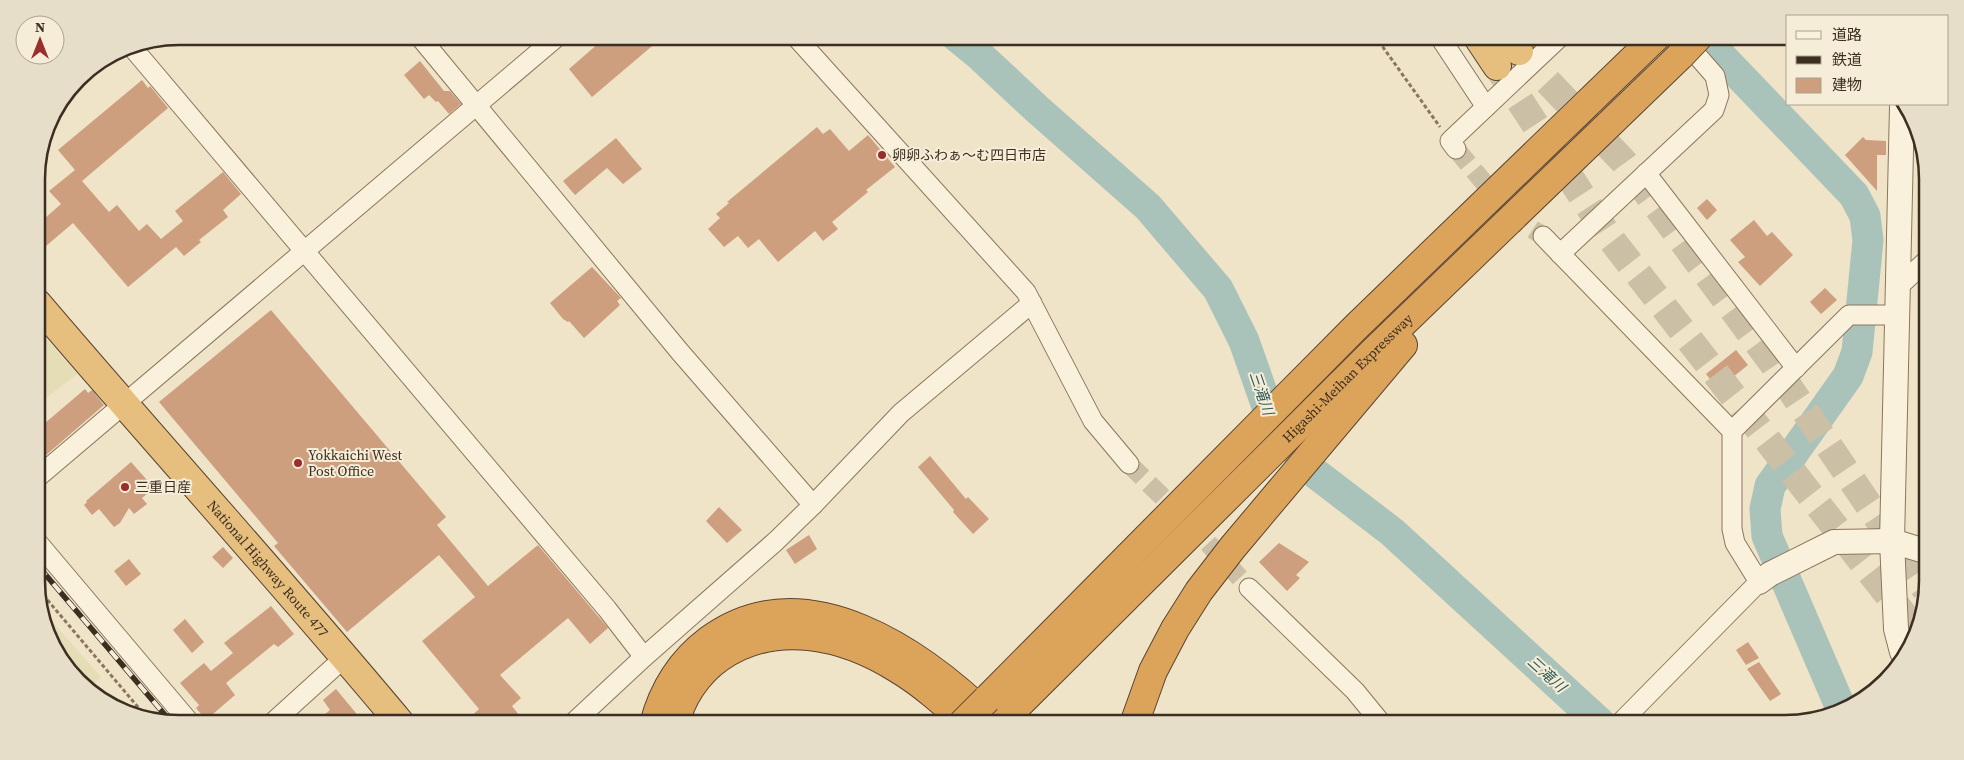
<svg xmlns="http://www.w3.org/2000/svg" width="1964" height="760" font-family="'Source Serif 4','Noto Sans JP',serif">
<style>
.farmland{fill:#e4ddb6}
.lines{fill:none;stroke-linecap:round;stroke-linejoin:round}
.river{stroke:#a9c3bb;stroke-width:31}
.building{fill:#cd9f7e}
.minor-tunnel{stroke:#cbbfa6;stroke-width:19;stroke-dasharray:19 9;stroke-linecap:butt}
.trunk-tunnel{stroke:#cbbfa6;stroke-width:28;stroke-dasharray:28 14;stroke-linecap:butt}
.minor-casing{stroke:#8b765d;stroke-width:21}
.tertiary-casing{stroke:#8b765d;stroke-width:26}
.trunk-casing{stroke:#594431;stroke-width:30}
.motorway-casing{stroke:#594431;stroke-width:30}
.path{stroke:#8b765d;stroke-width:3;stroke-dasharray:4 2.5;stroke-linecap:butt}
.minor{stroke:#f9f1dc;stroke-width:19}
.tertiary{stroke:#f9f1dc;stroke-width:24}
.trunk{stroke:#e6be7e;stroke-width:28}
.motorway{stroke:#dca45b;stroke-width:28}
.rail-casing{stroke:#3c2e20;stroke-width:5.5}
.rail{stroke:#f6edd8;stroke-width:4;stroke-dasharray:11;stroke-linecap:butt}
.motorway-bridge-casing{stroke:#594431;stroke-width:30;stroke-linecap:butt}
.motorway-bridge{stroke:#dca45b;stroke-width:28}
.poi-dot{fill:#9a2d2d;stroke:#f6edd8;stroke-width:2}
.labels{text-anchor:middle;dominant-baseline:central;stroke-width:4;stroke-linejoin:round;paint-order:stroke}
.poi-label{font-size:14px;fill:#3c2e20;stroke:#f6edd8;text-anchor:start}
.street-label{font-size:14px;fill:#3c2e20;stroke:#f6edd8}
.water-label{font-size:15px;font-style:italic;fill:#305b59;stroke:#f6edd8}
.rim{fill:none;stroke:#3c2e20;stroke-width:2.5}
</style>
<rect width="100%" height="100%" fill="#efe3c8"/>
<g class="farmland">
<polygon points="37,328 77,374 38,404"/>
<polygon points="39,607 101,677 90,688 72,675"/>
</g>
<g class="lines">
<g class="river">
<polyline points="956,36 978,54 1037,109 1148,207 1218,289 1244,341 1272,421 1311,470 1392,532 1600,723"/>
<polyline points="1706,36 1717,52 1854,195 1865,216 1868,240 1857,352 1848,376 1770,486 1765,509 1767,536 1840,706"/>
</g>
</g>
<g class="building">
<polygon points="607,36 664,36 592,97 569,69"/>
<polygon points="420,61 444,91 450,91 461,104 449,114 438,101 436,102 429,95 424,99 404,75"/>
<polygon points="142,80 148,88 150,86 168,108 82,181 109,212 117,205 139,231 147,224 161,239 183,221 175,211 223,172 241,194 223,210 228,217 199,240 201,242 184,256 176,247 128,287 73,223 46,246 37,235 37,225 61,204 49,191 75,170 58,150"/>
<polygon points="817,127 823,134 830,129 849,151 868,135 895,167 866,190 868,192 832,222 838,229 823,241 815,231 778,262 759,239 748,248 738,236 724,247 708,229 720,218 716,214 729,203 727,202"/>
<polygon points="1863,137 1866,140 1886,141 1886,155 1877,155 1877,191 1845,155"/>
<polygon points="616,138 642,169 623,184 607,168 575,195 563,181"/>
<polygon points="1707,199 1717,210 1707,220 1697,208"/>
<polygon points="1754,220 1767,236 1772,232 1793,255 1760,286 1738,262 1745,257 1730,240"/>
<polygon points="592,267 621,298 617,301 620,305 584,338 569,321 568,322 563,319 550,303"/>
<polygon points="1825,288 1837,300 1821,314 1810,302"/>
<polygon points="271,310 446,517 437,525 488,586 538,545 608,628 590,644 568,618 500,675 521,698 512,706 526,724 463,724 479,709 422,641 475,597 439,555 347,632 274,546 278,543 159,402"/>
<polygon points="1736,350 1748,365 1718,389 1706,374"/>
<polygon points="85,389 88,393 92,390 104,405 38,462 38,429"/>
<polygon points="930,456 966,499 968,497 989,519 973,534 953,512 954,510 918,467"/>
<polygon points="131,462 154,488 142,498 147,504 134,514 129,508 120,523 114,527 99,509 92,515 84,505 87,502 86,501"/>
<polygon points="719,507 742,530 727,543 706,521"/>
<polygon points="809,535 817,549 795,564 786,550"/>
<polygon points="1279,543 1309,562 1296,575 1300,578 1287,591 1259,562"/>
<polygon points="223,547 233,558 223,568 212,557"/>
<polygon points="129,559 141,574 126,586 114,571"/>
<polygon points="271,606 294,634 278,647 274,644 226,683 235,695 206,720 196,708 199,705 180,683 204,663 211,671 233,653 224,643"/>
<polygon points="185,619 204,642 192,653 173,630"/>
<polygon points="1748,642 1759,658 1746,665 1736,650"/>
<polygon points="1759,662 1781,694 1770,701 1747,669"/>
<polygon points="336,689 365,724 313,724 330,710 323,700"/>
</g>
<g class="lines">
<g class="minor-tunnel">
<polyline points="1456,149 1512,216 1543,236"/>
<polyline points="1129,464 1196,530 1249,588"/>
</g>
<g class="trunk-tunnel">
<polyline points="1519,51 1624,162 1774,365 1926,590"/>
<polyline points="1497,66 1607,234 1917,632"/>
</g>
<g class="minor-casing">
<g id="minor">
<polyline points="419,36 680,352 813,505"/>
<polyline points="795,36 1026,292 1093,421 1129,464"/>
<polyline points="1439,36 1486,107"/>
<polyline points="131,46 607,609 644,657"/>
<polyline points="1456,149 1450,141 1561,36"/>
<polyline points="1646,173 1796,368"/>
<polyline points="1543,236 1732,431 1732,529 1735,543 1759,582 1620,723"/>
<polyline points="1560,254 1714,110 1719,95 1715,76 1680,36"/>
<polyline points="1898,287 1927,260"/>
<polyline points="1732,431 1849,315 1896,315"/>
<polyline points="38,477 558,36"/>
<polyline points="39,544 191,724"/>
<polyline points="1249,588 1355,691 1382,724"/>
<polyline points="271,724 345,657"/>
<polyline points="572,724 644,657 776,541 813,505 901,413 1032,303"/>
</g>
</g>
<g class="tertiary-casing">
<g id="tertiary">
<polyline points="1902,106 1892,541 1896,629 1902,652"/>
<polyline points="1759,582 1770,574 1834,542 1892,541 1928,552"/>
</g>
</g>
<g class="trunk-casing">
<g id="trunk">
<polyline points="1477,36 1497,66"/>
<polyline points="1509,36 1519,51"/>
<path id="s1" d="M37,303C157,444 282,581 401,724"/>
</g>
</g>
<g class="motorway-casing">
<g id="motorway">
<polyline points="987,699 1356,327 1657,36"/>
<path d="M654,724C663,690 681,661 709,640C806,569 924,654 994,723"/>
<path d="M676,724C679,699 699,672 719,658C775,619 844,635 898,669C923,684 945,704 967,724"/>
<path id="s2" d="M999,724L1374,351L1681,55"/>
<polyline points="1134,724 1153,671 1175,629 1199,591 1233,547 1403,345"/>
</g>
</g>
<g class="path">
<polyline points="1375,36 1440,127"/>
<polyline points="39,590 148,719"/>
</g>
<use href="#minor" class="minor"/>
<use href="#tertiary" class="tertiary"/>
<use href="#trunk" class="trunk"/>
<use href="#motorway" class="motorway"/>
<g class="rail-casing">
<polyline id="rail" points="39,567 171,722"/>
</g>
<use href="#rail" class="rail"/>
<g class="motorway-bridge-casing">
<g id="motorway-bridge">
<polyline points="1681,55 1699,36"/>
<polyline points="962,724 987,699"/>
</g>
</g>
<use href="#motorway-bridge" class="motorway-bridge"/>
</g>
<g class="poi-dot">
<circle cx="882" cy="155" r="5"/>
<circle cx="298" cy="463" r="5"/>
<circle cx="125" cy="487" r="5"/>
</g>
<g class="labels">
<g class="poi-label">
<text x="892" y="155">卵卵ふわぁ～む四日市店</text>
<text x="308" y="455">Yokkaichi West<tspan x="308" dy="16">Post Office</tspan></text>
<text x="135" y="487">三重日産</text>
</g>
<g class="street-label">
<text stroke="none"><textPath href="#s2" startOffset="491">Higashi-Meihan Expressway</textPath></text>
<text stroke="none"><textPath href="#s1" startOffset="352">National Highway Route 477</textPath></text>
</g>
<g class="water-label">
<text transform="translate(1262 393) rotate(71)">三滝川</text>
<text transform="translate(1547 674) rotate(42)">三滝川</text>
</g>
</g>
<path d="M0 0H1964V760H0ZM179 45H1785A134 134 0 0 1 1919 179V581A134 134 0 0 1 1785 715H179A134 134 0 0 1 45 581V179A134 134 0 0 1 179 45Z" fill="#e7dec9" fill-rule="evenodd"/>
<path class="rim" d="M179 45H1785A134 134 0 0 1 1919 179V581A134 134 0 0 1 1785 715H179A134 134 0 0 1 45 581V179A134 134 0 0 1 179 45Z"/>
<rect x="1786" y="15" width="162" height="90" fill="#f6edd8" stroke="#aca18e"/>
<rect x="1796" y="31" width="25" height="8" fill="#f9f1dc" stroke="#aca18e"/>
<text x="1832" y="40" font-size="15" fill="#3c2e20">道路</text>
<rect x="1796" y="56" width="25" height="8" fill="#3c2e20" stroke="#aca18e"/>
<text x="1832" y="65" font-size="15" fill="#3c2e20">鉄道</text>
<rect x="1796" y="78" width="25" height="15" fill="#cd9f7e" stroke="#aca18e"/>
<text x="1832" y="90" font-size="15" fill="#3c2e20">建物</text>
<g transform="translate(40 40)"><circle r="24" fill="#f6edd8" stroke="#aca18e"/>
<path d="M0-4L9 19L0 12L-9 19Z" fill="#9a2d2d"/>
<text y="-8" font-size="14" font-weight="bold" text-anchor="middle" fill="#3c2e20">N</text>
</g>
</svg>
